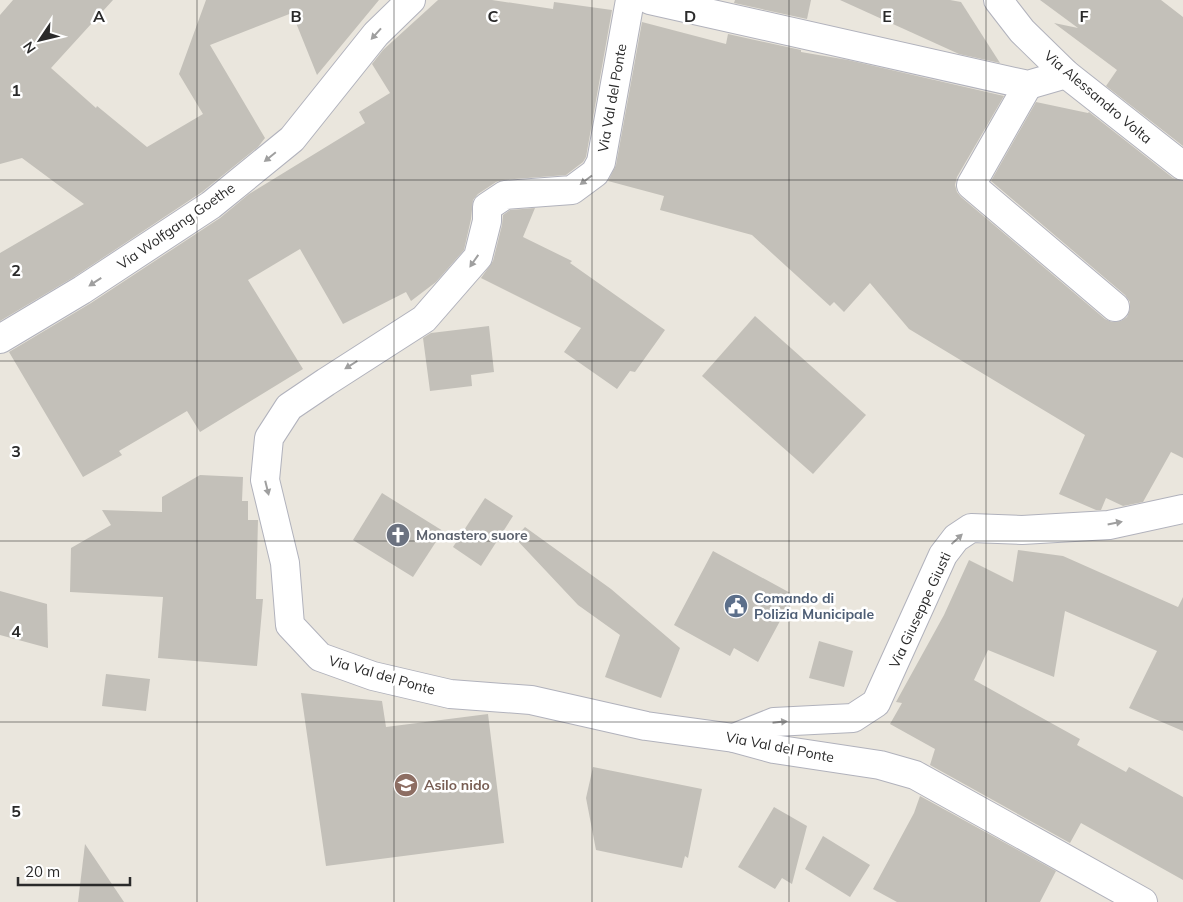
<svg xmlns="http://www.w3.org/2000/svg" width="1183" height="902" font-family="Mulish,sans-serif">
<style>
.building{fill:#c3c0b9}
.lines{fill:none;stroke-linecap:round;stroke-linejoin:round}
.street-casing{stroke:#b1b2bc;stroke-width:30}
.secondary-casing{stroke:#b1b2bc;stroke-width:30}
.street{stroke:#fff;stroke-width:28}
.secondary{stroke:#fff;stroke-width:28}
.oneway{fill:#9f9f9f}
.grid{fill:none;stroke:#2a2a2a;stroke-width:1;stroke-opacity:0.55}
.labels{text-anchor:middle;dominant-baseline:central;stroke-width:5;stroke-linejoin:round;paint-order:stroke}
.street-label{font-size:14px;fill:#2a2a2a;stroke:#fff}
.worship-label{font-size:14px;font-weight:bold;fill:#5b616d;stroke:#fff;text-anchor:start}
.service-label{font-size:14px;font-weight:bold;fill:#4e5e75;stroke:#fff;text-anchor:start}
.education-label{font-size:14px;font-weight:bold;fill:#785e54;stroke:#fff;text-anchor:start}
.grid-label{font-size:16px;text-anchor:middle;font-weight:bold;fill:#2a2a2a;stroke:#fff;stroke-width:5;stroke-linejoin:round;paint-order:stroke}
</style>
<rect width="100%" height="100%" fill="#eae6dd"/>
<g class="building">
<polygon points="13,0 113,0 51,68 96,108 97,106 147,147 203,114 179,74 206,0 379,0 317,75 292,13 210,45 265,138 258,147 202,192 74,277 0,321 0,253 84,204 22,158 0,164 0,15"/>
<polygon points="438,0 492,0 553,9 554,2 612,10 586,157 583,162 566,175 503,180 496,182 478,194 473,200 471,219 464,250 436,282 411,301 406,292 343,324 300,249 248,280 303,369 200,432 187,411 119,451 122,455 83,477 9,352 91,303 220,218 249,194 365,123 359,112 390,93 372,64 383,50"/>
<polygon points="735,0 811,0 807,19 734,3"/>
<polygon points="840,0 950,0 961,2 1000,63 959,54"/>
<polygon points="1040,0 1161,0 1183,17 1183,146 1106,86 1117,70 1054,23 1078,28"/>
<polygon points="642,22 726,44 728,34 801,50 801,52 848,60 1004,96 957,177 955,185 957,192 961,197 1105,319 1112,322 1121,321 1127,317 1130,309 1130,302 1125,295 991,181 1036,102 1088,113 1089,112 1173,178 1183,181 1183,458 1171,452 1143,502 1123,506 1106,498 1101,510 1096,510 1059,494 1085,435 909,329 870,283 844,312 834,302 830,306 752,235 660,210 664,196 608,181 616,165"/>
<polygon points="535,208 523,237 572,261 570,263 665,330 635,372 630,371 617,389 564,352 581,328 481,278 493,261 502,225 503,215 510,210"/>
<polygon points="755,316 866,415 813,474 702,376"/>
<polygon points="489,326 494,372 471,375 472,386 430,391 423,338 431,333"/>
<polygon points="200,475 243,477 242,501 248,501 248,520 258,520 256,599 263,599 257,666 158,658 163,597 70,592 71,548 111,525 102,510 162,512 162,497"/>
<polygon points="382,493 443,531 413,577 353,540"/>
<polygon points="485,498 513,516 481,566 453,547"/>
<polygon points="525,527 611,589 680,648 661,698 605,677 620,635 578,605 515,538"/>
<polygon points="1018,550 1063,556 1178,607 1183,597 1183,731 1129,708 1157,651 1065,611 1054,677 988,650 974,680 1080,739 1077,745 1126,772 1129,767 1183,797 1183,880 1081,823 1070,843 930,765 935,749 890,724 902,703 896,702 944,615 969,560 1013,582"/>
<polygon points="713,551 794,595 758,662 734,648 730,656 674,625"/>
<polygon points="0,591 47,604 48,648 0,635"/>
<polygon points="819,641 853,651 844,687 809,678"/>
<polygon points="106,674 150,679 146,711 102,706"/>
<polygon points="301,693 382,701 386,727 488,714 504,843 326,866"/>
<polygon points="593,767 702,789 688,858 685,856 682,868 596,850 586,798"/>
<polygon points="920,796 1056,871 1040,902 897,902 873,889 914,813"/>
<polygon points="774,807 807,826 792,884 782,878 775,889 738,867"/>
<polygon points="823,836 870,865 850,897 805,869"/>
<polygon points="85,844 124,902 78,902"/>
</g>
<g class="lines">
<g class="street-casing">
<g id="street">
<polyline points="630,0 601,162 595,173 572,190 505,195 487,207 487,221 478,257 424,319 326,382 289,407 269,438 265,480 285,563 290,625 320,657 373,676 450,694 531,700 646,726 734,738 774,749 880,765 915,775 1143,902"/>
<polyline points="650,0 1028,85 1066,74"/>
<polyline points="1028,85 971,185 1115,307"/>
<polyline points="0,339 82,290 211,205 292,139 376,34 411,0"/>
<polyline points="734,738 774,722 853,718 876,703 943,555 956,538 971,528 1022,530 1109,525 1183,509"/>
</g>
</g>
<g class="secondary-casing">
<polyline id="secondary" points="998,0 1022,31 1066,74 1183,166"/>
</g>
<use href="#street" class="street"/>
<use href="#secondary" class="secondary"/>
</g>
<defs><path id="oneway-solid" d="M-6-.8H1V-3.2L6.5 0L1 3.2V.8H-6Z" transform="scale(1.25)"/></defs>
<g class="oneway">
<use href="#oneway-solid" transform="translate(376 34) rotate(132)"/>
<use href="#oneway-solid" transform="translate(270 157) rotate(141)"/>
<use href="#oneway-solid" transform="translate(586 180) rotate(143)"/>
<use href="#oneway-solid" transform="translate(474 261) rotate(125)"/>
<use href="#oneway-solid" transform="translate(95 282) rotate(147)"/>
<use href="#oneway-solid" transform="translate(351 365) rotate(148)"/>
<use href="#oneway-solid" transform="translate(267 488) rotate(76)"/>
<use href="#oneway-solid" transform="translate(1115 523) rotate(-11)"/>
<use href="#oneway-solid" transform="translate(957 539) rotate(-43)"/>
<use href="#oneway-solid" transform="translate(780 722) rotate(-6)"/>
</g>
<path class="grid" d="M197,0V902M394,0V902M592,0V902M789,0V902M986,0V902M0,180H1183M0,361H1183M0,541H1183M0,722H1183"/>
<defs>
<g id="church-disc" transform="scale(1.25)"><circle r="9.5" fill="#6b7280" stroke="#fff"/><path d="M-1.2-6h2.4v3.5h3.3v2.4h-3.3V6h-2.4V-.1h-3.3v-2.4h3.3Z" fill="#fff"/></g>
<g id="civic-disc" transform="scale(1.25)"><circle r="9.5" fill="#5c6f8a" stroke="#fff"/><path d="M-.6-6.5H3V-4.5H.6V-3L4-1V1h2V6H-6V1h2V-1L-.6-3ZM-1.2 2.5V6h2.4V2.5Z" fill="#fff"/></g>
<g id="school-disc" transform="scale(1.25)"><circle r="9.5" fill="#8d6e63" stroke="#fff"/><path d="M0-5L7-2L0 1L-7-2ZM-4 1L0 2.5L4 1V4Q0 6-4 4Z" fill="#fff"/></g>
</defs>
<g fill-rule="evenodd">
<use href="#church-disc" x="398" y="535"/>
<use href="#civic-disc" x="736" y="606"/>
<use href="#school-disc" x="406" y="785"/>
</g>
<g class="labels">
<g class="street-label">
<text transform="translate(1098 97) rotate(40)">Via Alessandro Volta</text>
<text transform="translate(612 98) rotate(-80)">Via Val del Ponte</text>
<text transform="translate(176 226) rotate(-35)">Via Wolfgang Goethe</text>
<text transform="translate(920 610) rotate(-65)">Via Giuseppe Giusti</text>
<text transform="translate(382 675) rotate(16)">Via Val del Ponte</text>
<text transform="translate(780 747) rotate(11)">Via Val del Ponte</text>
</g>
<g class="worship-label">
<text x="416" y="535">Monastero suore</text>
</g>
<g class="service-label">
<text x="754" y="598">Comando di<tspan x="754" dy="16">Polizia Municipale</tspan></text>
</g>
<g class="education-label">
<text x="424" y="785">Asilo nido</text>
</g>
</g>
<g class="grid-label">
<text x="99" y="22">A</text>
<text x="296" y="22">B</text>
<text x="493" y="22">C</text>
<text x="690" y="22">D</text>
<text x="887" y="22">E</text>
<text x="1084" y="22">F</text>
<text x="16" y="96">1</text>
<text x="16" y="276">2</text>
<text x="16" y="457">3</text>
<text x="16" y="637">4</text>
<text x="16" y="817">5</text>
</g>
<g transform="translate(40 40) rotate(235)" stroke="#ffffff" stroke-width="4" paint-order="stroke">
<path d="M0-4L9 19L0 12L-9 19Z" fill="#2a2a2a"/>
<text y="-8" font-size="14" font-weight="bold" text-anchor="middle" fill="#2a2a2a">N</text>
</g>
<path d="M18 877v8h112v-8" fill="none" stroke="#2a2a2a" stroke-width="2.5"/>
<text x="25" y="877" font-size="15" fill="#2a2a2a" stroke="#ffffff" stroke-width="4" paint-order="stroke">20 m</text>
</svg>
